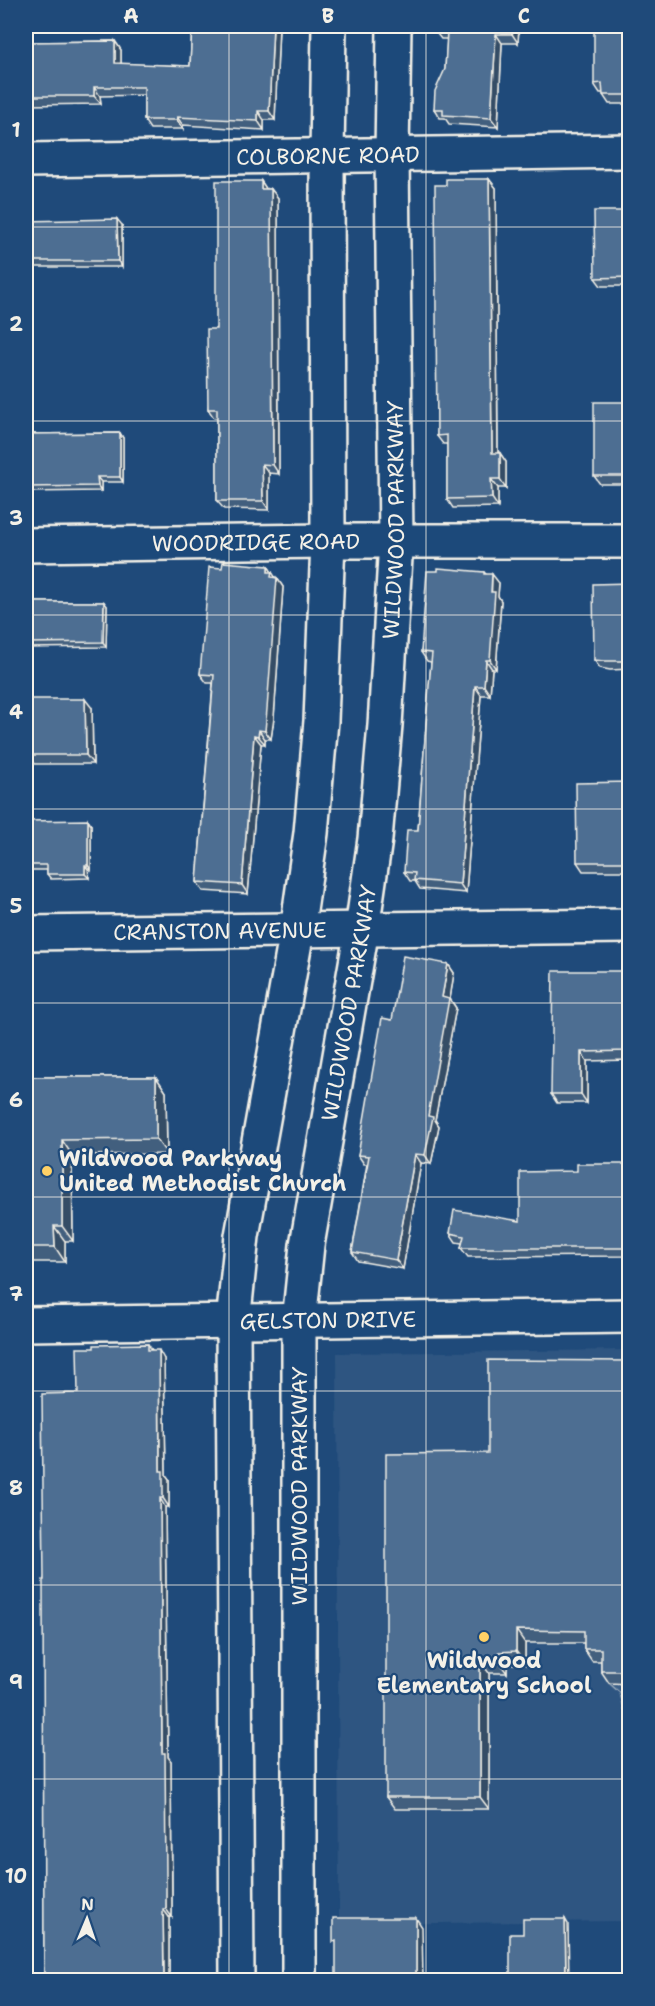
<svg xmlns="http://www.w3.org/2000/svg" width="655" height="2006" font-family="'Shantell Sans',sans-serif">
<style>
.built{fill:#2d5581}
.green{fill:#3a5f88;stroke:#97a8b8;stroke-width:1.5}
.lines{fill:none;stroke-linecap:round;stroke-linejoin:round}
.minor-casing{stroke:#f4f1e8;stroke-width:38}
.minor{stroke:#1f4a7a;stroke-width:33}
.wall{fill:#425f7e;stroke:#f4f1e8;stroke-width:1.5}
.shaded-wall{fill:#364d66;stroke:#f4f1e8;stroke-width:1.5}
.building{fill:#4d6e92;stroke:#f4f1e8;stroke-width:1.5}
.grid{fill:none;stroke:#f4f1e8;stroke-width:1.5;stroke-opacity:0.55}
.poi-dot{fill:#ffd166;stroke:#1f4a7a;stroke-width:2}
.labels{text-anchor:middle;dominant-baseline:central;stroke-width:4.5;stroke-linejoin:round;paint-order:stroke}
.street-label{font-size:22px;fill:#f4f1e8;stroke:#1f4a7a}
.poi-label{font-size:22px;font-weight:bold;fill:#f4f1e8;stroke:#1f4a7a;text-anchor:start}
.neatline{fill:none;stroke:#f4f1e8;stroke-width:2}
.grid-label{font-size:20px;text-anchor:middle;font-weight:bold;fill:#f4f1e8}
</style>
<rect width="100%" height="100%" fill="#1f4a7a"/>
<filter id="ink" filterUnits="userSpaceOnUse"><feTurbulence type="fractalNoise" baseFrequency=".0167" numOctaves="2"/><feDisplacementMap in="SourceGraphic" scale="12" xChannelSelector="R" yChannelSelector="G"/><feConvolveMatrix kernelMatrix="1 2 1 2 8 2 1 2 1" color-interpolation-filters="sRGB"/></filter>
<g filter="url(#ink)">
<polygon class="built" points="629,1350 629,1921 339,1924 337,1353"/>
<polygon class="green" points="609,1683 629,1684 629,1716 625,1712 620,1693"/>
<g class="lines">
<g class="minor-casing">
<g id="minor">
<path id="s1" d="M26,160L630,151"/>
<path id="s2" d="M26,545L328,541H630"/>
<path id="s3" d="M26,933L630,926"/>
<path id="s4" d="M26,1324L630,1316"/>
<polyline points="237,1980 233,1323 242,1236 297,931 311,833 321,721 328,541 327,155 329,26"/>
<path id="s5" d="M299,1980V1322L307,1245L362,929L375,839L385,725L396,541L392,154L394,26"/>
</g>
</g>
<use href="#minor" class="minor"/>
</g>
<g class="wall">
<polygon points="192,26 279,26 275,120 264,120 264,130 183,125 183,129 150,129 144,120 144,95 100,96 101,104 26,105 26,42 115,41 121,50 121,64 190,66"/>
<polygon points="519,26 518,43 502,43 498,127 449,124 445,118 440,118 434,109 445,69 447,39 441,39 434,30"/>
<polygon points="630,26 630,104 609,104 603,95 603,93 600,93 594,84"/>
<polygon points="489,179 496,188 498,453 500,453 506,462 506,488 498,488 498,507 453,508 447,499 447,444 443,444 437,436 446,185"/>
<polygon points="261,181 266,189 271,189 278,198 279,474 269,473 269,510 224,509 217,501 217,418 214,418 208,409 216,329"/>
<polygon points="630,211 630,286 601,286 595,278"/>
<polygon points="26,221 122,225 122,267 26,267"/>
<polygon points="630,402 630,484 600,484 594,476"/>
<polygon points="120,433 123,438 123,482 101,482 101,491 26,492 26,434"/>
<polygon points="268,566 275,578 277,578 283,587 274,718 271,739 265,739 265,744 261,744 248,894 203,891 197,882 213,683 207,683 200,674 222,568"/>
<polygon points="438,571 484,572 486,574 499,583 498,596 501,601 496,669 492,669 490,695 481,695 466,893 420,889 415,881 410,881 404,872 418,830 431,662 427,661 421,652"/>
<polygon points="630,583 630,669 610,670 600,668 594,660"/>
<polygon points="26,602 104,602 107,606 106,647 27,648 26,645"/>
<polygon points="92,708 93,764 35,764 29,755"/>
<polygon points="630,782 630,871 583,871 577,862"/>
<polygon points="91,825 91,870 88,869 89,878 51,879 47,874 47,870 30,870 27,865"/>
<polygon points="448,964 454,973 450,999 456,1008 435,1120 439,1126 431,1164 421,1163 403,1269 358,1261 352,1252 367,1164 364,1164 358,1155 392,1020"/>
<polygon points="630,971 630,1060 587,1061 587,1103 557,1103 551,1094"/>
<polygon points="26,1077 156,1077 166,1092 167,1154 72,1155 73,1241 65,1241 65,1262 26,1262"/>
<polygon points="630,1164 630,1256 468,1257 461,1248 462,1243 456,1242 450,1233 520,1221 577,1171"/>
<polygon points="148,1344 152,1350 164,1359 166,1475 169,1479 169,1507 165,1507 168,1757 171,1761 172,1886 172,1917 169,1917 169,1980 44,1980 44,1580 78,1393 94,1348"/>
<polygon points="630,1361 630,1684 609,1683 601,1671 601,1661 592,1661 584,1649 584,1643 525,1643 525,1664 507,1664 507,1673 489,1673 489,1809 395,1809 386,1797 488,1453"/>
</g>
<g class="shaded-wall">
<polygon points="273,26 279,26 275,120 269,111"/>
<polygon points="512,26 519,26 518,43 512,34"/>
<polygon points="496,34 502,43 498,127 491,118"/>
<polygon points="115,41 121,50 121,72 115,63"/>
<polygon points="94,87 100,96 101,104 94,96"/>
<polygon points="258,111 264,120 264,130 258,121"/>
<polygon points="177,117 183,125 183,129 177,120"/>
<polygon points="489,179 496,188 498,462 492,453"/>
<polygon points="261,181 267,190 261,189"/>
<polygon points="271,189 278,198 279,474 273,465"/>
<polygon points="117,219 122,225 122,267 118,261"/>
<polygon points="120,433 123,438 123,482 120,477"/>
<polygon points="500,453 506,462 506,488 500,479"/>
<polygon points="262,464 269,473 269,510 263,501"/>
<polygon points="97,477 101,482 101,491 98,486"/>
<polygon points="491,479 498,488 498,507 492,498"/>
<polygon points="268,566 277,580 277,578 283,587 274,718 271,739 265,731"/>
<polygon points="492,574 499,583 498,596 501,601 496,669 490,660"/>
<polygon points="104,602 107,606 106,647 103,642"/>
<polygon points="486,660 492,669 490,695 484,686"/>
<polygon points="475,686 481,695 466,893 460,884"/>
<polygon points="85,699 92,708 93,764 86,755"/>
<polygon points="259,730 265,739 265,744 258,736"/>
<polygon points="254,735 261,744 248,894 242,885"/>
<polygon points="88,820 91,825 91,870 88,865"/>
<polygon points="85,865 88,869 89,878 85,874"/>
<polygon points="448,964 454,973 450,999 456,1008 435,1120 439,1126 431,1164 425,1155 428,1116 442,997"/>
<polygon points="581,1052 587,1061 587,1103 581,1094"/>
<polygon points="156,1077 166,1092 167,1154 156,1139"/>
<polygon points="62,1140 72,1155 73,1241 62,1226"/>
<polygon points="415,1154 421,1163 403,1269 396,1260"/>
<polygon points="54,1226 65,1241 65,1262 55,1247"/>
<polygon points="159,1350 164,1359 166,1475 169,1479 169,1507 163,1498 160,1471"/>
<polygon points="160,1498 165,1507 168,1757 171,1761 172,1917 166,1909 162,1753"/>
<polygon points="516,1630 525,1643 525,1664 516,1651"/>
<polygon points="499,1652 507,1664 507,1673 498,1661"/>
<polygon points="480,1661 489,1673 489,1809 480,1797"/>
<polygon points="163,1909 169,1917 169,1980 164,1980"/>
<polygon points="416,1918 422,1927 423,1980 416,1980"/>
<polygon points="565,1919 568,1924 569,1980 566,1980"/>
</g>
<g class="building">
<polygon points="192,26 273,26 269,111 258,111 258,121 177,117 177,120 144,120 144,87 94,87 94,96 26,96 26,42 115,41 115,63 190,66"/>
<polygon points="435,26 512,26 512,34 496,34 491,118 443,115 443,109 434,109 435,91 445,69 447,31 434,30"/>
<polygon points="594,26 630,26 630,95 603,95 602,83 594,84"/>
<polygon points="446,179 489,179 492,453 500,453 500,479 491,479 492,498 447,499 447,435 437,436 435,185 446,185"/>
<polygon points="216,181 261,181 261,189 271,189 273,465 262,464 263,501 217,501 217,409 208,409 207,329 216,329"/>
<polygon points="594,211 630,211 630,277 595,278"/>
<polygon points="117,219 118,261 26,261 26,221"/>
<rect x="594" y="402" width="36" height="74"/>
<polygon points="120,433 120,477 97,477 98,486 26,487 26,434"/>
<polygon points="223,562 268,566 268,572 272,572 271,577 277,578 267,709 265,731 259,730 258,736 254,735 242,885 197,882 214,675 200,674 205,616 209,567 222,568"/>
<polygon points="438,568 484,572 484,574 492,574 491,592 495,592 490,660 486,660 484,686 475,686 460,884 414,880 415,873 404,872 407,830 418,830 429,685 432,653 421,652 427,571 438,571"/>
<polygon points="630,583 630,661 604,661 594,660 593,584"/>
<polygon points="26,602 104,602 103,642 26,643"/>
<polygon points="29,699 85,699 86,755 29,755"/>
<polygon points="630,782 630,862 577,862 576,783"/>
<polygon points="88,820 88,865 85,865 85,874 47,874 47,865 27,865 27,821"/>
<polygon points="403,956 448,964 442,997 449,999 428,1116 433,1117 425,1155 415,1154 396,1260 352,1252 369,1156 358,1155 368,1097 382,1018 392,1020"/>
<polygon points="553,971 630,971 630,1051 581,1052 581,1094 551,1094"/>
<polygon points="26,1077 156,1077 156,1139 62,1140 62,1226 54,1226 55,1247 26,1247"/>
<polygon points="577,1164 630,1164 630,1248 461,1248 464,1236 450,1233 454,1210 520,1221 520,1172 577,1171"/>
<polygon points="148,1344 148,1350 159,1350 160,1471 163,1471 163,1498 160,1498 162,1753 165,1753 166,1877 166,1909 163,1909 164,1980 44,1980 43,1580 44,1580 42,1394 78,1393 77,1348 94,1348 94,1345"/>
<polygon points="488,1360 630,1361 630,1671 601,1671 601,1649 584,1649 584,1631 516,1630 516,1651 499,1652 498,1661 480,1661 480,1797 386,1797 386,1454 488,1453"/>
<polygon points="333,1918 416,1918 416,1980 336,1980 336,1941 333,1942"/>
<polygon points="523,1919 565,1919 566,1980 510,1980 510,1934 523,1934"/>
</g>
</g>
<path class="grid" d="M229,26V1980M426,26V1980M26,227H630M26,421H630M26,615H630M26,809H630M26,1003H630M26,1197H630M26,1391H630M26,1585H630M26,1779H630"/>
<g class="poi-dot">
<circle cx="47" cy="1171" r="6"/>
<circle cx="484" cy="1637" r="6"/>
</g>
<g class="labels">
<g class="street-label">
<text stroke="none"><textPath href="#s1" startOffset="302">COLBORNE ROAD</textPath></text>
<text stroke="none"><textPath href="#s5" startOffset="1467">WILDWOOD PARKWAY</textPath></text>
<text stroke="none"><textPath href="#s2" startOffset="230">WOODRIDGE ROAD</textPath></text>
<text stroke="none"><textPath href="#s3" startOffset="194">CRANSTON AVENUE</textPath></text>
<text stroke="none"><textPath href="#s5" startOffset="981">WILDWOOD PARKWAY</textPath></text>
<text stroke="none"><textPath href="#s4" startOffset="302">GELSTON DRIVE</textPath></text>
<text transform="translate(299 1486) rotate(-90)">WILDWOOD PARKWAY</text>
</g>
<g class="poi-label">
<text x="59" y="1158">Wildwood Parkway<tspan x="59" dy="25">United Methodist Church</tspan></text>
<text x="484" y="1660" text-anchor="middle">Wildwood<tspan x="484" dy="25">Elementary School</tspan></text>
</g>
</g>
<rect width="655" height="2006" fill="none" stroke="#1f4a7a" stroke-width="66"/>
<g transform="translate(87 1919) rotate(2)" stroke="#1f4a7a" stroke-width="4.5" paint-order="stroke">
<path d="M0-4.5L10 22L0 15L-10 22Z" fill="#f4f1e8"/>
<text y="-9" font-size="16" font-weight="bold" text-anchor="middle" fill="#f4f1e8">N</text>
</g>
<rect x="33" y="33" width="589" height="1940" class="neatline"/>
<g class="grid-label">
<text x="131" y="23">A</text>
<text x="328" y="23">B</text>
<text x="524" y="23">C</text>
<text x="16" y="137">1</text>
<text x="16" y="331">2</text>
<text x="16" y="525">3</text>
<text x="16" y="719">4</text>
<text x="16" y="913">5</text>
<text x="16" y="1107">6</text>
<text x="16" y="1301">7</text>
<text x="16" y="1495">8</text>
<text x="16" y="1689">9</text>
<text x="16" y="1883">10</text>
</g>
</svg>
